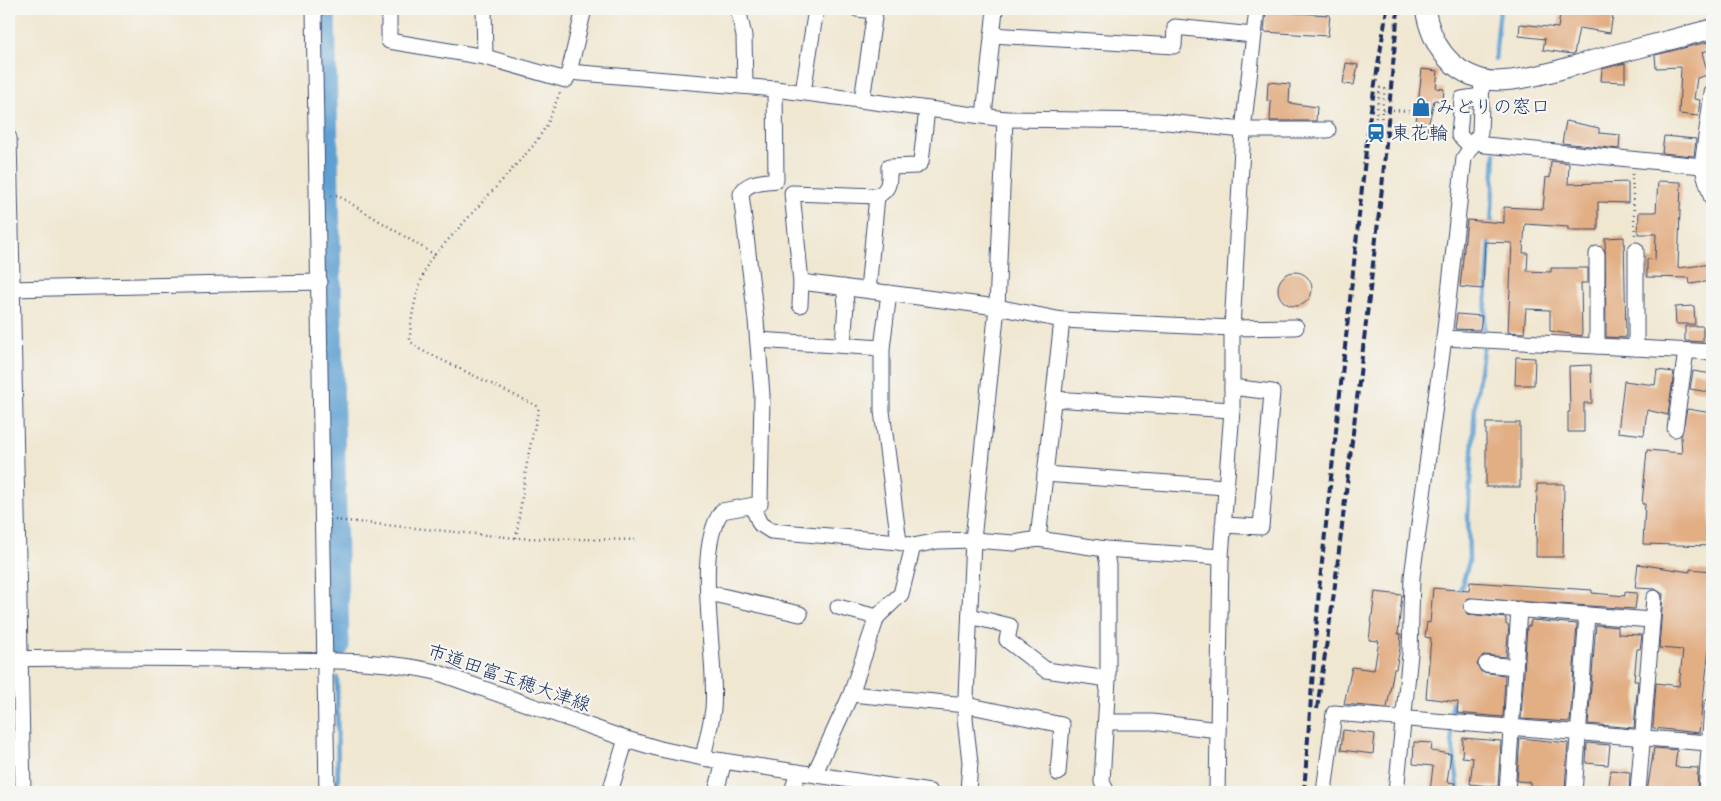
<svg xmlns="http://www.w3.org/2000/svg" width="1721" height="801" font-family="'Comic Neue','Klee One',sans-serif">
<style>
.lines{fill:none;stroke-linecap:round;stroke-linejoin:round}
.stream{stroke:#5fa0d2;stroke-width:4.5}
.river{stroke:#5fa0d2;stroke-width:25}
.building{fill:#e2ae84}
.minor-casing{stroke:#3b4b6f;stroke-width:17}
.major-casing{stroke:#3b4b6f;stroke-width:21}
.path{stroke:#3b4b6f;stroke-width:2.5;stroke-dasharray:1 4;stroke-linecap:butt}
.minor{stroke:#fff;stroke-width:15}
.major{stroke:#fff;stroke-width:19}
.rail{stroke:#1b2f5e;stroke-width:4;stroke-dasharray:8 4;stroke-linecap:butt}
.labels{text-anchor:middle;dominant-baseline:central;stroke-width:4.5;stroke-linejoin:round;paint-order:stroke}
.poi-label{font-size:19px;fill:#1b2f5e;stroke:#f6f6f2;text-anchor:start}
.street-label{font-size:19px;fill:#1b2f5e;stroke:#f6f6f2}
</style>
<rect width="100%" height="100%" fill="#f6f6f2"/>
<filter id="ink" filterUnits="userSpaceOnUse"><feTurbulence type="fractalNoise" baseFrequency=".02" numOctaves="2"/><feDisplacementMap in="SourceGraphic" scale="10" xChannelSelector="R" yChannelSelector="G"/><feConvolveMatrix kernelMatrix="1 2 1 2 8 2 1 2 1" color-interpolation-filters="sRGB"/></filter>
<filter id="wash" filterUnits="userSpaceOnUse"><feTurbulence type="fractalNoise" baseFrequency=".0096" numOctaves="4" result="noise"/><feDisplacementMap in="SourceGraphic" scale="20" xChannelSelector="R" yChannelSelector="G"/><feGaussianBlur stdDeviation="1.12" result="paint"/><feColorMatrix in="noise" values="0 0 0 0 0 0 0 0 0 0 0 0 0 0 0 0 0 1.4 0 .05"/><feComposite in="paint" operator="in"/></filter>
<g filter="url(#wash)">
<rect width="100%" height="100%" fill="#f0e7d1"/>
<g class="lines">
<g class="stream">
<polyline points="1495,59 1500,9"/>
<polyline points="1491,227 1495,153"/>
<polyline points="1459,595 1469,562 1468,515 1475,406 1483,350 1490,237"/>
<polyline points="337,678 338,792"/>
<polyline points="1452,697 1451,733 1459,792"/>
</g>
<polyline class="river" points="323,9 337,646"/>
</g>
<g id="blocks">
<g class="building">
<polygon points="1561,9 1614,9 1610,33 1579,28 1574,54 1572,54 1543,50 1545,39 1519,36 1520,24 1558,28"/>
<polygon points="1266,11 1330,15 1328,36 1264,32"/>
<polygon points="1708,42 1710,50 1702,52 1708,75 1697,78 1694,99 1700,100 1698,116 1679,114 1681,67 1656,68 1655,55"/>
<polygon points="1346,63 1358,65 1354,85 1343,84"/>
<polygon points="1625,63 1625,82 1601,81 1602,69"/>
<polygon points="1422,69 1438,71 1436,88 1444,89 1443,101 1434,100 1427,132 1415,131"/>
<polygon points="1268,82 1290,84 1289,103 1317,107 1316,121 1270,121 1271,101 1267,101"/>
<polygon points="1566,121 1599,128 1599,133 1620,135 1619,149 1562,143"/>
<polygon points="1664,136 1696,139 1694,156 1662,153"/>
<polygon points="1551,161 1569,163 1568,184 1628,182 1628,203 1598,202 1598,230 1568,230 1568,227 1525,224 1523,253 1528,253 1527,271 1551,272 1551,268 1588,268 1588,283 1581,283 1582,336 1550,331 1550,310 1526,309 1524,333 1508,332 1512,243 1485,242 1483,289 1460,287 1467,220 1504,223 1504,207 1543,209 1546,177 1550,178"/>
<polygon points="1658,181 1681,182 1678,268 1712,264 1712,281 1690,284 1689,278 1647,277 1647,259 1655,260 1656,234 1638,234 1639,212 1656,212"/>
<polygon points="1624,237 1626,338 1606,337 1605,238"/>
<circle cx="1295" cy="289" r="17"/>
<polygon points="1694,306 1695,324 1676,324 1675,307"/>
<polygon points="1457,314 1482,316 1480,330 1455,329"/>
<polygon points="1685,326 1703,326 1703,342 1685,341"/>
<polygon points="1516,357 1535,358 1534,385 1515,385"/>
<polygon points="1591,365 1592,403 1584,403 1584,432 1568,432 1568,412 1570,412 1569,366"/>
<polygon points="1657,370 1674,372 1668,415 1647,410 1644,435 1618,432 1624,381 1655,385"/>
<polygon points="1693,371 1712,374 1709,392 1690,389"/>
<polygon points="1687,409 1712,413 1710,525 1712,525 1712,546 1643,544 1645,504 1642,504 1647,450 1682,453 1681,437"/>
<rect x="1486" y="423" width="34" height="64"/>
<polygon points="1537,484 1564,484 1563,557 1536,557"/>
<polygon points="1638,564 1690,572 1690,569 1712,571 1712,624 1699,733 1653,728 1656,683 1679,686 1683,650 1659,648 1663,594 1655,589 1635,588"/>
<polygon points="1470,582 1592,590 1592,593 1625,596 1625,592 1637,593 1635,609 1468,598 1463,606 1467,614 1506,618 1506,625 1509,625 1506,657 1483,655 1477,664 1481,672 1505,675 1503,717 1457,713 1458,702 1426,698 1431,638 1425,637 1427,622 1430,623 1433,588 1469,591"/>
<polygon points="1375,592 1402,595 1398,634 1401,634 1400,648 1396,669 1394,669 1387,708 1344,704 1352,667 1374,670 1379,641 1369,640"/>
<polygon points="1531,620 1577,624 1570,722 1521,719 1527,626 1530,626"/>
<polygon points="1596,625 1618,627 1618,634 1642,635 1640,649 1637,649 1634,681 1638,681 1634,728 1588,724"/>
<polygon points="1343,730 1375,734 1373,754 1341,750"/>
<polygon points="1463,738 1501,741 1498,787 1470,784 1473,758 1462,757"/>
<polygon points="1520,738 1568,743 1565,789 1530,787 1530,782 1517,781"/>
<polygon points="1414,742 1432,743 1431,751 1451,754 1447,782 1455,783 1453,792 1430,792 1433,766 1413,764"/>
<polygon points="1587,743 1610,745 1608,765 1586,763"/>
<polygon points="1654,748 1677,750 1675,767 1698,768 1697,792 1647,792"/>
<polygon points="1611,770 1630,772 1629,792 1608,792"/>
</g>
</g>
</g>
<g filter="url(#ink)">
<use href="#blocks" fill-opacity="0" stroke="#3b4b6f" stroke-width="1"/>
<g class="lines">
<g class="minor-casing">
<g id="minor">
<polyline points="314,9 327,792"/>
<polyline points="389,9 389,41 485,57 566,80 569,72 584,9"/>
<polyline points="484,9 485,57"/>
<polyline points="738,9 744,36 745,86"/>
<polyline points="857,9 875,11 862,100"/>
<polyline points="992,35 1174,46 1175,27 1253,35"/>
<polyline points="569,72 775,89 1005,119 997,307 973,540 965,719 970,762 968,792"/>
<polyline points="803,92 816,9"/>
<polyline points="1712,93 1702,166 1712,199"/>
<polyline points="984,116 995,9"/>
<polyline points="1005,119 1158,121 1243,130 1328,130"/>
<polyline points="9,138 23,792"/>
<polyline points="1476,140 1485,145 1702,166"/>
<polyline points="1471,147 1459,135 1462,99 1481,96"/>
<polyline points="1636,250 1636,348"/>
<polyline points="1597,254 1597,346"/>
<polyline points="801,282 997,307 1062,320 1232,328 1296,327"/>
<polyline points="9,289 320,282"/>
<path d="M868,290L877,196C891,189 889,180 889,167L917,166L921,162L927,109"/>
<polyline points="800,305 801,282 792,193 877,196"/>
<polyline points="1062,320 1038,539 1105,549 1221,557"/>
<polyline points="1444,338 1712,352"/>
<polyline points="758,340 882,348 882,411 899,542"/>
<polyline points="843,345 846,304 844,287"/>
<polyline points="882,348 889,293"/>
<polyline points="1053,399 1232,410"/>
<polyline points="1675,429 1686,351"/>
<polyline points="1045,474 1225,487"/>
<polyline points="752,506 760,524 771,531 899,542 913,546 938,541 973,540 1014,543 1038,539"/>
<polyline points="1223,525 1261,527 1272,392 1232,387"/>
<polyline points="1105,549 1108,565 1108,679 1102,782 1107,792"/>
<polyline points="709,593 800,614"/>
<polyline points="1472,606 1651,620"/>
<polyline points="838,607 877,617"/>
<polyline points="970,616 1010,626 1007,640 1046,670 1108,679"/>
<path d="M9,659C95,657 181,658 267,660C323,661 381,659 436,672L626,739L660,749L703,758L930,792"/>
<polyline points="1486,664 1515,667"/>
<polyline points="851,694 966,705 1062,725 1058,773"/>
<polyline points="1106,722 1152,722 1218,730"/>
<path d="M703,758C706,742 711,725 713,709C718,658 692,551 722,511L760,504L762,395L756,320L741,194C747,181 763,182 776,180L775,89"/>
<polyline points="816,775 818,766 851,694 877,617 901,594 913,546"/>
<polyline points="610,792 626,739"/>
<polyline points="716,792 724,761"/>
<polyline points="792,792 798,772"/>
<polyline points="1217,792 1221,557 1232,410 1232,328 1243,130 1257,9"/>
<polyline points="1324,792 1334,713 1708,743"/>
<polyline points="1396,792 1410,654 1412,577 1444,338 1464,158 1480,133 1482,79"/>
<polyline points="1507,792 1519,609"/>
<polyline points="1574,792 1587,615"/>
<polyline points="1638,792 1654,598"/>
<polyline points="1706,792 1712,706"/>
</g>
</g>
<g class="major-casing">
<path id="major" d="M1425,9C1431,42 1447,69 1481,79C1510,87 1568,67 1597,59C1636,49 1674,39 1712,29"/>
</g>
<g class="path">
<polyline points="1375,123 1380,88 1385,89 1382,109"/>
<polyline points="1381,123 1382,109 1417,112"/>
<polyline points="1632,174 1635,236"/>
<polyline points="331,196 337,195 435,255"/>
<polyline points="335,520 516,538 638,540"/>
<path d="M516,538L528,456L539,407L419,349L410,341C410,314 418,286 429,261L533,146L547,125L560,92"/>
</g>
<use href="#minor" class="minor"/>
<use href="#major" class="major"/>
<g class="rail">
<polyline points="1317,709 1334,593 1382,188 1398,9"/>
<polyline points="1304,792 1319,590 1369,122 1387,9"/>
</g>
</g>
</g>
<defs>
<g id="shop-bare" transform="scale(1.5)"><path d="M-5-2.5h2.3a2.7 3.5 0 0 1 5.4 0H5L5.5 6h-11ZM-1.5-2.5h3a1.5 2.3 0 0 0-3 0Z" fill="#1f6fb2" stroke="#f6f6f2" stroke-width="2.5" paint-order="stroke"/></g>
<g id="station-bare" transform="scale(1.5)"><path d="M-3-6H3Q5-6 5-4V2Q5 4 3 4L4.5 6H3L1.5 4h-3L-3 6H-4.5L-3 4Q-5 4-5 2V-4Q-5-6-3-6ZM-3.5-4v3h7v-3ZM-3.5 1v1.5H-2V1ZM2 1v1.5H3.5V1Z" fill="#1f6fb2" stroke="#f6f6f2" stroke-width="2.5" paint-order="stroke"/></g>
</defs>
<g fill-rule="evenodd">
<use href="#shop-bare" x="1421" y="107"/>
<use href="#station-bare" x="1376" y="133"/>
</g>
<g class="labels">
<g class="poi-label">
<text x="1436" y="107">みどりの窓口</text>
<text x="1391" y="133">東花輪</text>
</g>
<g class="street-label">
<text transform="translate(509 678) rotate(19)">市道田富玉穂大津線</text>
</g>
</g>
<rect width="1721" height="801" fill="none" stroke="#f6f6f2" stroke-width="30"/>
</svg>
